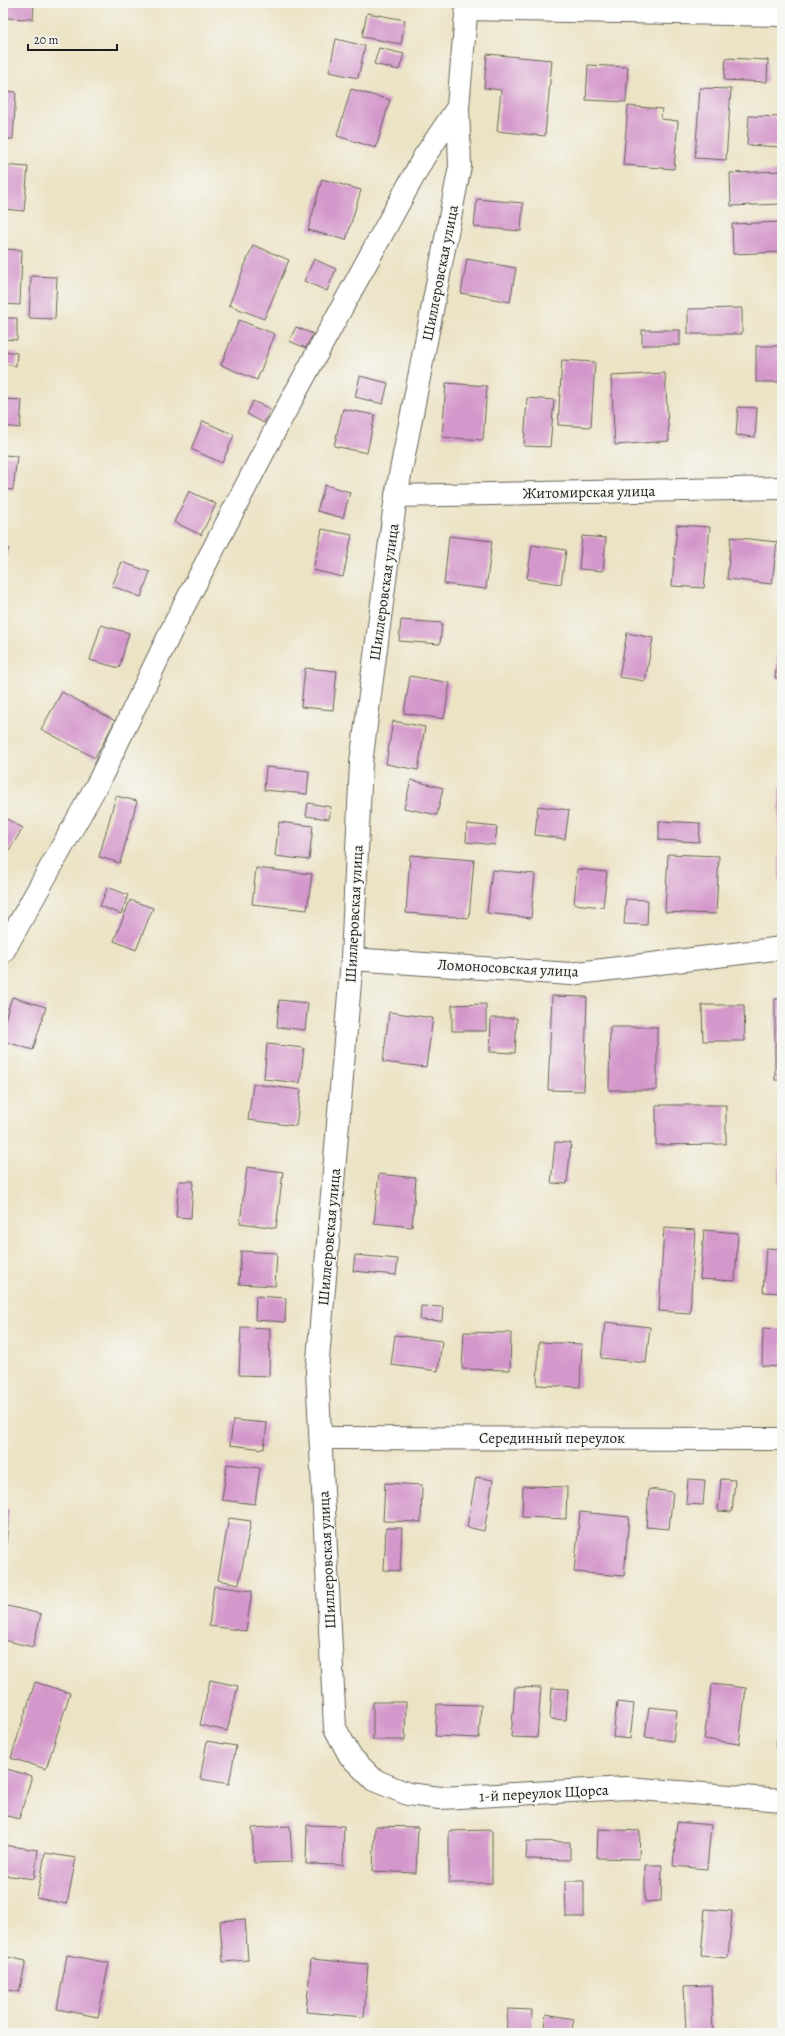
<svg xmlns="http://www.w3.org/2000/svg" width="785" height="2036" font-family="Alegreya,serif">
<style>
.building{fill:#d497cb}
.lines{fill:none;stroke-linecap:round;stroke-linejoin:round}
.minor-casing{stroke:#656257;stroke-width:24}
.minor{stroke:#fff;stroke-width:22}
.labels{text-anchor:middle;dominant-baseline:central;stroke-width:3;stroke-linejoin:round;paint-order:stroke}
.street-label{font-size:15px;fill:#1c1c1c;stroke:#f6f6f2}
</style>
<rect width="100%" height="100%" fill="#f6f6f2"/>
<filter id="ink" filterUnits="userSpaceOnUse"><feTurbulence type="fractalNoise" baseFrequency=".025" numOctaves="2"/><feDisplacementMap in="SourceGraphic" scale="8" xChannelSelector="R" yChannelSelector="G"/><feConvolveMatrix kernelMatrix="1 2 1 2 8 2 1 2 1" color-interpolation-filters="sRGB"/></filter>
<filter id="wash" filterUnits="userSpaceOnUse"><feTurbulence type="fractalNoise" baseFrequency=".012" numOctaves="4" result="noise"/><feDisplacementMap in="SourceGraphic" scale="16" xChannelSelector="R" yChannelSelector="G"/><feGaussianBlur stdDeviation="0.9" result="paint"/><feColorMatrix in="noise" values="0 0 0 0 0 0 0 0 0 0 0 0 0 0 0 0 0 1.4 0 .05"/><feComposite in="paint" operator="in"/></filter>
<g filter="url(#wash)">
<rect width="100%" height="100%" fill="#ece3c5"/>
<g id="blocks">
<g class="building">
<polygon points="3,3 34,3 33,19 3,18"/>
<polygon points="367,13 405,20 401,44 362,37"/>
<polygon points="336,39 365,46 358,78 329,72"/>
<polygon points="379,48 404,54 399,70 374,64"/>
<polygon points="487,54 552,60 545,136 497,131 501,90 484,88"/>
<polygon points="726,58 768,60 767,82 724,80"/>
<polygon points="588,65 628,67 626,102 586,100"/>
<polygon points="700,88 731,89 726,160 695,158"/>
<polygon points="351,89 390,100 376,148 337,136"/>
<polygon points="3,91 16,92 13,139 3,139"/>
<polygon points="628,106 662,109 661,119 678,121 674,169 623,165"/>
<polygon points="749,116 782,117 782,147 747,145"/>
<polygon points="3,165 28,167 24,211 3,209"/>
<polygon points="782,171 782,204 731,206 730,173"/>
<polygon points="322,179 361,190 346,240 308,230"/>
<polygon points="477,199 523,203 521,231 474,227"/>
<polygon points="782,222 782,252 733,254 732,224"/>
<polygon points="253,245 289,260 264,319 229,305"/>
<polygon points="3,249 22,250 20,305 3,304"/>
<polygon points="314,259 336,269 327,291 304,281"/>
<polygon points="467,259 516,268 510,302 461,293"/>
<polygon points="31,276 57,277 55,319 29,318"/>
<polygon points="742,308 742,334 688,334 688,309"/>
<polygon points="3,318 17,318 17,340 3,339"/>
<polygon points="239,320 275,334 257,380 221,365"/>
<polygon points="296,327 313,334 306,348 289,341"/>
<rect x="642" y="330" width="38" height="15"/>
<rect x="756" y="346" width="26" height="36"/>
<polygon points="3,351 17,353 16,366 3,364"/>
<polygon points="562,360 595,362 591,427 558,425"/>
<polygon points="665,373 669,441 615,445 611,376"/>
<polygon points="360,376 388,383 383,404 355,397"/>
<polygon points="446,383 487,386 483,440 442,437"/>
<polygon points="527,398 554,400 550,447 524,446"/>
<polygon points="3,399 22,400 20,428 3,426"/>
<polygon points="253,401 270,409 264,423 247,414"/>
<polygon points="738,407 757,408 755,437 736,435"/>
<polygon points="343,409 375,415 367,453 334,446"/>
<polygon points="203,421 234,435 222,463 191,449"/>
<polygon points="3,455 17,456 13,490 3,489"/>
<polygon points="325,485 350,492 343,518 317,511"/>
<polygon points="189,491 216,504 201,535 174,522"/>
<polygon points="677,525 710,527 704,588 672,586"/>
<polygon points="322,529 352,535 343,577 313,570"/>
<polygon points="449,536 492,541 486,589 444,584"/>
<polygon points="582,536 606,538 603,571 579,569"/>
<polygon points="731,537 777,542 772,584 727,579"/>
<polygon points="532,545 566,550 561,584 527,579"/>
<polygon points="3,546 9,548 3,563"/>
<polygon points="122,562 150,572 141,597 112,586"/>
<polygon points="401,620 442,623 440,644 399,641"/>
<polygon points="101,625 129,633 119,668 90,660"/>
<polygon points="627,633 653,638 645,681 619,677"/>
<polygon points="779,648 782,648 782,679 775,678"/>
<polygon points="305,668 337,671 333,710 301,707"/>
<polygon points="410,676 450,683 444,719 404,713"/>
<polygon points="62,692 115,721 95,758 41,729"/>
<polygon points="393,721 425,727 418,770 386,764"/>
<polygon points="266,767 309,771 307,794 264,790"/>
<polygon points="411,780 443,788 437,815 404,808"/>
<rect x="779" y="788" width="3" height="95"/>
<polygon points="116,796 137,801 120,863 99,857"/>
<polygon points="308,803 331,807 329,819 306,816"/>
<polygon points="538,806 569,810 565,839 535,835"/>
<polygon points="3,817 23,828 8,852 3,850"/>
<polygon points="659,821 700,823 699,842 659,840"/>
<polygon points="279,822 313,826 309,860 275,856"/>
<polygon points="467,824 497,827 495,845 466,842"/>
<polygon points="668,854 719,856 716,914 665,912"/>
<polygon points="410,855 474,860 469,918 406,913"/>
<polygon points="256,868 312,874 307,910 252,904"/>
<polygon points="577,869 607,872 603,907 574,904"/>
<polygon points="492,870 535,874 531,918 487,913"/>
<polygon points="108,887 128,895 121,914 100,906"/>
<polygon points="626,899 648,900 647,925 624,924"/>
<polygon points="130,900 153,908 136,950 114,941"/>
<polygon points="552,996 587,997 584,1091 548,1090"/>
<polygon points="12,997 46,1007 33,1050 3,1041 3,1026"/>
<rect x="775" y="999" width="7" height="81"/>
<polygon points="279,1000 308,1003 305,1030 277,1027"/>
<polygon points="486,1004 486,1031 452,1031 452,1005"/>
<polygon points="702,1005 744,1005 745,1041 703,1041"/>
<polygon points="389,1012 433,1018 426,1067 383,1062"/>
<polygon points="491,1018 517,1018 515,1053 490,1052"/>
<polygon points="610,1027 657,1027 657,1090 609,1090"/>
<polygon points="267,1044 304,1048 300,1083 264,1079"/>
<polygon points="253,1084 301,1090 296,1126 248,1120"/>
<polygon points="656,1105 726,1105 726,1144 656,1145"/>
<polygon points="555,1142 571,1143 567,1184 551,1183"/>
<polygon points="781,1148 782,1148 782,1185 778,1185"/>
<polygon points="247,1167 283,1172 276,1228 240,1223"/>
<polygon points="379,1174 416,1178 412,1227 374,1223"/>
<polygon points="179,1181 193,1181 191,1218 176,1217"/>
<polygon points="664,1228 695,1230 690,1313 659,1311"/>
<polygon points="704,1230 738,1233 735,1281 700,1279"/>
<polygon points="766,1248 782,1249 782,1293 763,1292"/>
<polygon points="241,1251 277,1253 275,1286 239,1284"/>
<polygon points="355,1255 398,1259 396,1275 353,1271"/>
<polygon points="256,1296 286,1298 285,1322 255,1320"/>
<polygon points="421,1306 443,1307 442,1321 420,1320"/>
<polygon points="605,1322 650,1327 646,1363 601,1358"/>
<polygon points="241,1327 270,1328 269,1376 239,1375"/>
<polygon points="763,1328 782,1329 782,1367 762,1366"/>
<polygon points="464,1332 511,1333 510,1370 462,1369"/>
<polygon points="395,1335 442,1341 438,1371 391,1365"/>
<polygon points="539,1342 582,1344 580,1387 537,1385"/>
<polygon points="233,1420 267,1423 264,1449 230,1445"/>
<polygon points="227,1464 260,1468 255,1504 222,1500"/>
<polygon points="476,1477 493,1480 484,1531 467,1527"/>
<polygon points="688,1479 705,1480 703,1505 686,1504"/>
<polygon points="721,1479 735,1480 732,1512 718,1511"/>
<polygon points="385,1483 422,1485 421,1522 383,1521"/>
<polygon points="523,1486 567,1487 566,1519 522,1517"/>
<polygon points="649,1489 673,1492 669,1529 646,1527"/>
<polygon points="3,1508 9,1509 5,1556 3,1555"/>
<polygon points="580,1512 629,1517 624,1576 574,1572"/>
<polygon points="229,1518 251,1521 239,1584 218,1580"/>
<polygon points="386,1528 402,1528 400,1571 384,1570"/>
<polygon points="214,1586 252,1591 246,1631 209,1626"/>
<polygon points="3,1605 41,1614 33,1647 3,1640"/>
<polygon points="210,1680 238,1686 227,1731 200,1725"/>
<polygon points="35,1682 70,1693 46,1769 11,1758"/>
<polygon points="712,1684 746,1688 739,1744 704,1739"/>
<polygon points="515,1687 541,1688 537,1738 511,1737"/>
<polygon points="552,1688 568,1689 566,1720 550,1719"/>
<polygon points="373,1702 406,1702 405,1740 373,1740"/>
<polygon points="617,1702 634,1704 630,1739 613,1737"/>
<polygon points="437,1704 481,1705 479,1738 435,1736"/>
<polygon points="649,1707 677,1710 673,1741 645,1737"/>
<polygon points="782,1720 782,1749 775,1747"/>
<polygon points="207,1741 236,1746 229,1784 200,1779"/>
<polygon points="3,1768 32,1776 19,1819 3,1815"/>
<polygon points="677,1822 711,1825 707,1869 673,1866"/>
<polygon points="307,1825 344,1826 343,1865 306,1864"/>
<polygon points="290,1826 292,1862 254,1863 252,1828"/>
<polygon points="375,1826 418,1827 416,1873 373,1871"/>
<polygon points="598,1829 640,1831 639,1859 597,1858"/>
<polygon points="492,1830 492,1883 449,1883 449,1831"/>
<polygon points="527,1841 570,1842 570,1860 526,1859"/>
<polygon points="3,1845 38,1850 34,1879 3,1875"/>
<polygon points="45,1853 76,1858 67,1904 37,1898"/>
<polygon points="645,1865 662,1865 661,1901 645,1902"/>
<polygon points="565,1881 584,1881 584,1917 566,1917"/>
<polygon points="705,1909 732,1911 728,1958 701,1956"/>
<polygon points="245,1919 248,1960 223,1962 220,1921"/>
<polygon points="67,1955 109,1963 98,2017 57,2009"/>
<polygon points="3,1956 26,1961 19,1992 3,1989"/>
<polygon points="311,1959 368,1964 364,2017 306,2012"/>
<polygon points="711,1985 713,2033 686,2033 684,1986"/>
<polygon points="508,2009 532,2010 531,2033 506,2033"/>
<polygon points="546,2014 574,2019 571,2033 543,2033"/>
</g>
</g>
</g>
<g filter="url(#ink)">
<use href="#blocks" fill-opacity="0" stroke="#656257" stroke-width="1"/>
<g class="lines">
<g class="minor-casing">
<g id="minor">
<polyline points="467,3 458,107 460,166 396,496 361,763 352,959 317,1371 335,1728 350,1756 374,1780 408,1794 440,1798 627,1788 782,1800"/>
<polyline points="467,9 782,15"/>
<polyline points="396,496 782,488"/>
<polyline points="3,952 99,781 176,621 274,432 424,157 458,107"/>
<polyline points="352,959 570,974 782,948"/>
<polyline points="321,1438 782,1439"/>
</g>
</g>
<use href="#minor" class="minor"/>
</g>
</g>
<g class="labels">
<g class="street-label">
<text transform="translate(440 273) rotate(-79)">Шиллеровская улица</text>
<text transform="translate(589 492) rotate(-1)">Житомирская улица</text>
<text transform="translate(384 592) rotate(-82)">Шиллеровская улица</text>
<text transform="translate(354 914) rotate(-87)">Шиллеровская улица</text>
<text transform="translate(508 968) rotate(3)">Ломоносовская улица</text>
<text transform="translate(329 1237) rotate(-85)">Шиллеровская улица</text>
<text x="552" y="1438">Серединный переулок</text>
<text transform="translate(327 1560) rotate(-93)">Шиллеровская улица</text>
<text transform="translate(544 1793) rotate(-3)">1-й переулок Щорса</text>
</g>
</g>
<rect width="785" height="2036" fill="none" stroke="#f6f6f2" stroke-width="16"/>
<path d="M28 44v6h89v-6" fill="none" stroke="#1c1c1c" stroke-width="2"/>
<text x="34" y="44" font-size="12" fill="#1c1c1c" stroke="#f6f6f2" stroke-width="3" paint-order="stroke">20 m</text>
</svg>
